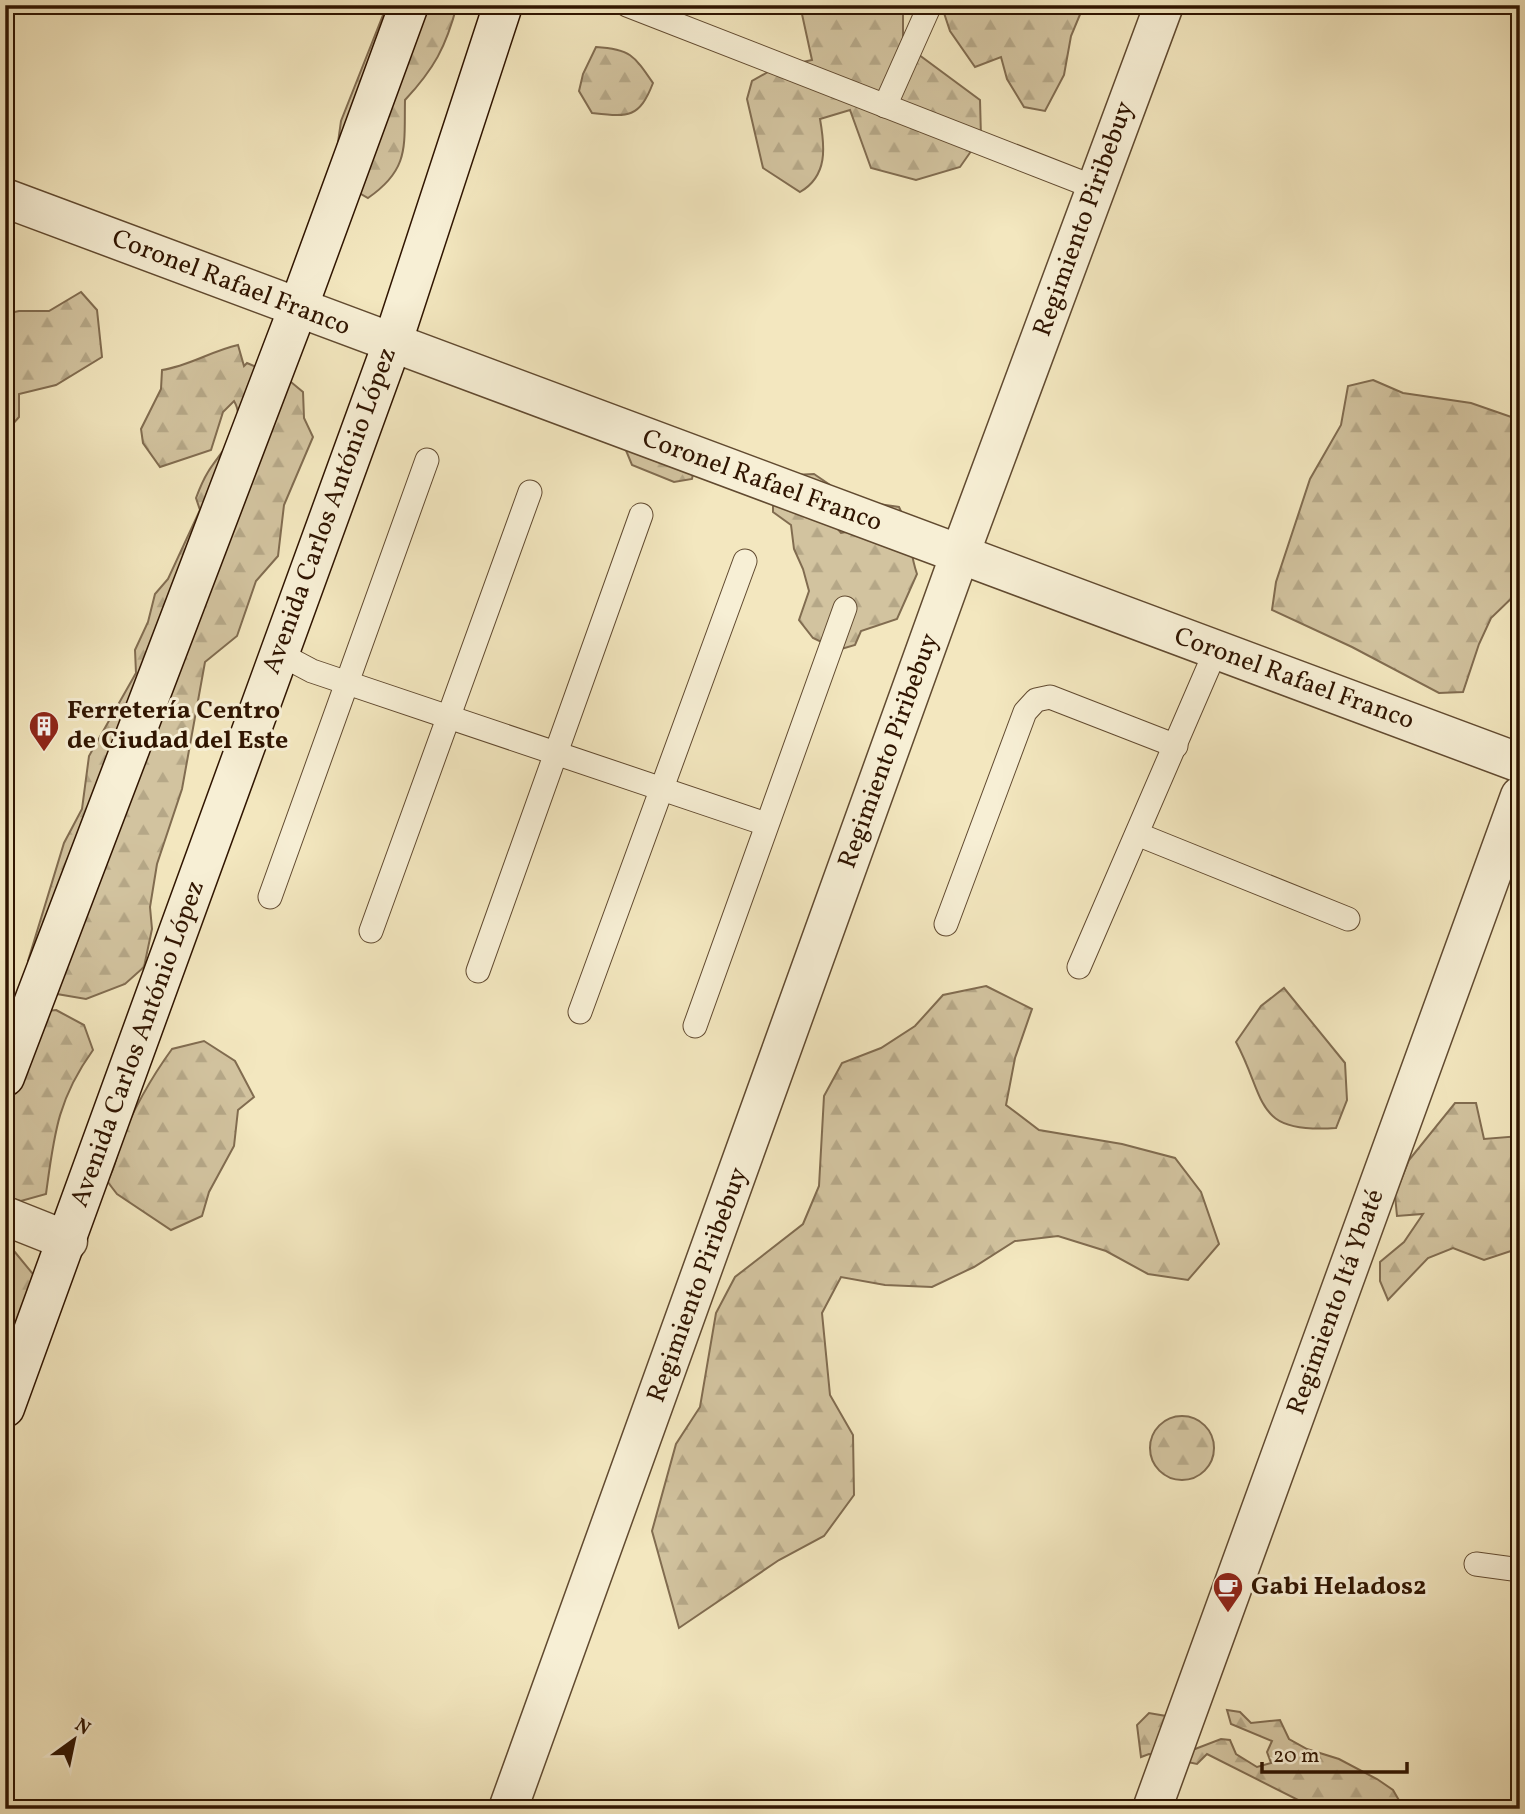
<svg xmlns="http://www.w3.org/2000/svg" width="1525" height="1814" font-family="Vollkorn,serif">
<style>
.forest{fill:url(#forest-firs);stroke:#816c50;stroke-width:2}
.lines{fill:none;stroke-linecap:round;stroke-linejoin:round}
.service-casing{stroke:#614a30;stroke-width:25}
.minor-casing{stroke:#614a30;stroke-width:41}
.secondary-casing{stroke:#301501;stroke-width:41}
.service{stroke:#f7efd5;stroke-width:23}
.minor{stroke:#f7efd5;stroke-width:38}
.secondary{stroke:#f7efd5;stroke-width:38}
.labels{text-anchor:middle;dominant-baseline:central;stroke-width:6;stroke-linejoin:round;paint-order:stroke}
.street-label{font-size:26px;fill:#301501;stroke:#f7efd5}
.poi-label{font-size:26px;font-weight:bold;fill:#301501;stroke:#f7efd5;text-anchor:start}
</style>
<defs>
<pattern id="forest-firs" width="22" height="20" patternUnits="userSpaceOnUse" patternTransform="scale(1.75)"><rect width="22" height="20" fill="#d2c39f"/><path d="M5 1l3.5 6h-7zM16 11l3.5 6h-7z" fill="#b5a787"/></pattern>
</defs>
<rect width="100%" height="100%" fill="#f3e7bf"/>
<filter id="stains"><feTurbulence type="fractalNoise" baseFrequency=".00286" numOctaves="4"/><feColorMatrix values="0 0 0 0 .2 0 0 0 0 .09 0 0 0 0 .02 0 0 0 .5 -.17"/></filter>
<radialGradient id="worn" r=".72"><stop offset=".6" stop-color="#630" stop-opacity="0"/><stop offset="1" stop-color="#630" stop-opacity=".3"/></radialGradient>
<g class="forest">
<path d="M387,5H457C446,47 434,69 405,100C404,146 410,169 368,198L333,178L341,121Z"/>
<path d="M800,5H903V43L980,100L981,137L960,167L916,180L871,168L850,110L820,119C825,147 828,176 800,192L763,168L747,99L752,81L775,68L812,60Z"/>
<polygon points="945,5 981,5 989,12 1007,10 1008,5 1084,5 1071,36 1064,75 1045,111 1024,107 1007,79 1001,57 975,67 950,31 942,7"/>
<path d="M596,47C630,49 634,55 653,83C639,119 628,117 592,113L579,91L583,74Z"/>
<polygon points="81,292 97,310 102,357 56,385 19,394 19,417 11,426 5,427 5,314 19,311 49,311"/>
<path d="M238,345L244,366L247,363L291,382L303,392L304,418L313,437L284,505L278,556L256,581L237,636L205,662L182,789L157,864L150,907L152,929L144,967L125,984L86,999L57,994L28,961L64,843L82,809L89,756L136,673L135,650L148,622L155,594L168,579L200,510L196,498C199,490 203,480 208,472C220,452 249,426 234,401L223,412L211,450L160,467L143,443L141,429L161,389L162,370C189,366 211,351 238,345Z"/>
<polygon points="1373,380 1403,393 1471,403 1520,420 1520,590 1491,618 1479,644 1463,692 1439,693 1352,647 1272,610 1276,582 1310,479 1341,425 1348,386"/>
<polygon points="620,436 699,444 692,479 674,482 632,465"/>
<path d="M814,474L830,485L837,499L827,516L841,533L863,529L879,504L899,507C910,528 909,551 917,574L897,619L861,631L855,645L838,650L813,638L799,620L809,591L803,569L794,549L791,525L773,512V501L793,475Z"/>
<polygon points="986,986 1032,1009 1015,1058 1006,1105 1039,1130 1122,1144 1175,1158 1201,1192 1219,1244 1188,1280 1148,1274 1106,1251 1058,1236 1015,1241 974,1267 932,1287 885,1285 841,1277 822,1313 830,1395 853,1435 854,1495 824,1536 779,1560 679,1628 652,1531 676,1444 700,1407 716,1313 735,1277 803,1224 819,1186 824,1096 842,1063 881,1048 915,1026 943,995"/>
<path d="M1284,988L1345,1063L1347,1100L1336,1128C1253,1134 1267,1100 1236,1042L1261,1006Z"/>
<path d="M56,1010L84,1025L93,1050C57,1100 54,1136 46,1194L21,1201L5,1196V1024L10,1015Z"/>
<path d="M204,1041L235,1061L254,1097L238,1110L234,1146L209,1192L202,1216L171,1230L117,1194L107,1181C115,1169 116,1158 120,1145C130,1114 153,1075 172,1049Z"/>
<polygon points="1455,1103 1476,1103 1484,1139 1520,1136 1520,1248 1484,1260 1453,1248 1428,1258 1388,1300 1380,1281 1380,1262 1404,1242 1423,1214 1397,1216 1395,1195 1409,1160"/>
<polygon points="5,1240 37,1279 11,1337 5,1338"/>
<circle cx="1182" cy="1448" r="32"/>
<polygon points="1227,1710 1240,1712 1251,1723 1280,1720 1289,1739 1307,1749 1339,1759 1377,1779 1393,1790 1404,1809 1316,1809 1207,1754 1197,1764 1149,1754 1141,1757 1137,1725 1149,1713 1166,1716 1195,1749 1221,1739 1230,1740 1236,1754 1257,1767 1271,1763 1267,1752 1272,1741 1231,1724"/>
</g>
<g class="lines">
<g class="service-casing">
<g id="service">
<polyline points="627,5 1096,188"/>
<polyline points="885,106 930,5"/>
<polyline points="278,653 312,671 766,824"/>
<polyline points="1137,834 1348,919"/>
<polyline points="270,897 427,460"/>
<polyline points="946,924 1025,712 1036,700 1050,697 1176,746"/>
<polyline points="371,931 530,492"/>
<polyline points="1079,967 1216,650"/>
<polyline points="478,971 641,515"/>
<polyline points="580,1012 745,561"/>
<polyline points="695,1026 845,608"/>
<polyline points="1476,1564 1520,1570"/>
</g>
</g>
<g class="minor-casing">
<g id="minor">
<polyline points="5,198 1520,763"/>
<polyline points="5,1216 68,1241"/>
<polyline points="508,1809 960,554 1164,5"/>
<polyline points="1152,1809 1520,796"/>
</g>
</g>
<g class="secondary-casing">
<g id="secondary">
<polyline points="5,1077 298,308 409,5"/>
<polyline points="5,1408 392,344 503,5"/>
</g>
</g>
<use href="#service" class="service"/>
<use href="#minor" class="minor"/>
<use href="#secondary" class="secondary"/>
</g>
<defs>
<g id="building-pin" transform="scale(1.575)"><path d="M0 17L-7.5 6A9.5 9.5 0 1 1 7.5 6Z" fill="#8f2418" stroke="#f7efd5"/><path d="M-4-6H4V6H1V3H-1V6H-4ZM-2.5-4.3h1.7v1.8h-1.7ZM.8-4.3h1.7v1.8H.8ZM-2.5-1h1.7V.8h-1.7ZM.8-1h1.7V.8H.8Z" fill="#fff"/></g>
<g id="cafe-pin" transform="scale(1.575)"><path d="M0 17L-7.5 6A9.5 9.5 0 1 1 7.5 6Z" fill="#8f2418" stroke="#f7efd5"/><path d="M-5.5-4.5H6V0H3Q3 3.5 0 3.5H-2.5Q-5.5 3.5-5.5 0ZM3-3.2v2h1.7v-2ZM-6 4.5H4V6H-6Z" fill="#fff"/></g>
</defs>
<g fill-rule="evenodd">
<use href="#building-pin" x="44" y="726"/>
<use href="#cafe-pin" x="1228" y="1587"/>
</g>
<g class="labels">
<g class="street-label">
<text transform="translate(1084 219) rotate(-70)">Regimiento Piribebuy</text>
<text transform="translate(231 283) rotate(21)">Coronel Rafael Franco</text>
<text transform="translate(762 481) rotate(20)">Coronel Rafael Franco</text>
<text transform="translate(330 511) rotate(-70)">Avenida Carlos António López</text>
<text transform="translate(1294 679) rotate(20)">Coronel Rafael Franco</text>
<text transform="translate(889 751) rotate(-70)">Regimiento Piribebuy</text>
<text transform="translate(138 1044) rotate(-70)">Avenida Carlos António López</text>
<text transform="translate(698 1285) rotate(-70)">Regimiento Piribebuy</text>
<text transform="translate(1336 1302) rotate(-70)">Regimiento Itá Ybaté</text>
</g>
<g class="poi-label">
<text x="67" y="711">Ferretería Centro<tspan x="67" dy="30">de Ciudad del Este</tspan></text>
<text x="1251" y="1587">Gabi Helados2</text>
</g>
</g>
<rect width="1525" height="1814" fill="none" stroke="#f3e7bf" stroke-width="28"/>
<rect x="7" y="7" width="1511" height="1800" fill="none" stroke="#301501" stroke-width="3.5"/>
<rect x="14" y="14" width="1497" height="1786" fill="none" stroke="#301501" stroke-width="2"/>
<g transform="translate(74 1740) rotate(33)" stroke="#f7efd5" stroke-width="5" paint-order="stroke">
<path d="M0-5L12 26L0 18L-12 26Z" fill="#301501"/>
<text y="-10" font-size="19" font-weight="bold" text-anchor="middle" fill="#301501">N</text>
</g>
<path d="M1262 1762v10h145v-10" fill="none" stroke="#301501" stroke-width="3.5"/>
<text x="1273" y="1762" font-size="21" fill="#301501" stroke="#f7efd5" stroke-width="5" paint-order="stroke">20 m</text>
<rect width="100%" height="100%" filter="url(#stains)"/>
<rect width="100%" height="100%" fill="url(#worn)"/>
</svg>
